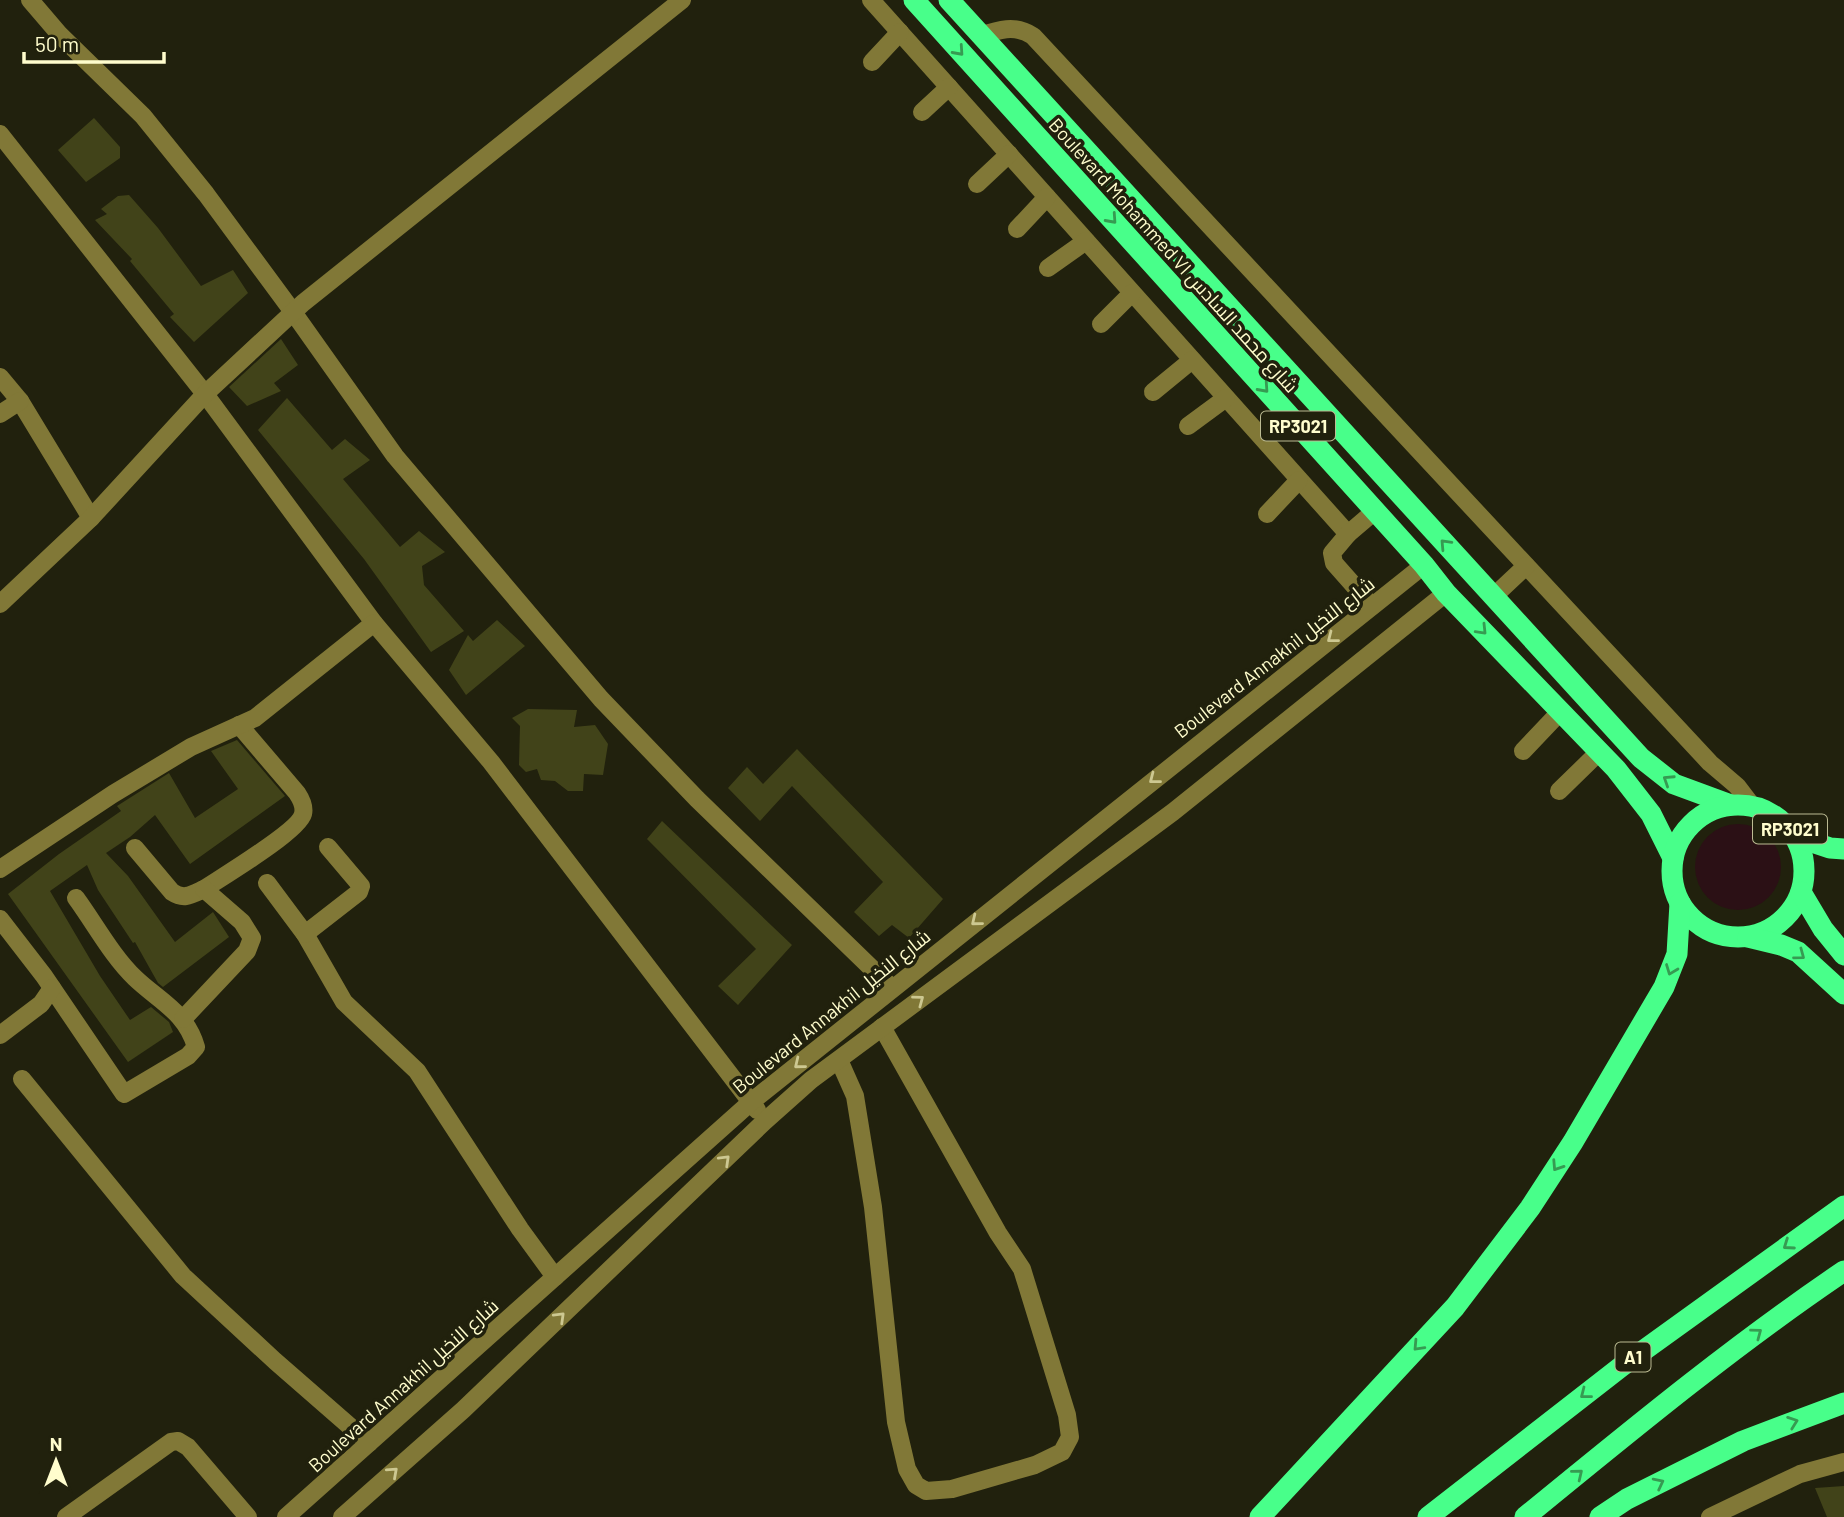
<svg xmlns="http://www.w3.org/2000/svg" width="1844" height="1517" font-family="Barlow,Cairo,sans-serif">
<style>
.green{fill:#2b1015}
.building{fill:#414319}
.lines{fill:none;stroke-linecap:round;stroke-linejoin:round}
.minor{stroke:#817837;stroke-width:18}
.highway{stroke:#48ff8a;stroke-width:21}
.oneway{stroke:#369b52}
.oneway2{stroke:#cdc891}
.labels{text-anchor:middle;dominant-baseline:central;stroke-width:7;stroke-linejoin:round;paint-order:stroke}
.shield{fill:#21210d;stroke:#bcbb93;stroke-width:2}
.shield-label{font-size:18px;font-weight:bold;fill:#fffdcd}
.street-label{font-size:19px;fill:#fffdcd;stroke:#21210d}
</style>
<rect width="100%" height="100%" fill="#21210d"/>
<circle class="green" cx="1738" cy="867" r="43"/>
<g class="building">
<polygon points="94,118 120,147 120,158 86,182 58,150"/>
<polygon points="129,195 158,228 201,286 233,270 248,293 194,342 170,317 174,314 130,261 132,259 95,220 107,214 101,209 118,196"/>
<polygon points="281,339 298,365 274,383 281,391 247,406 229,387"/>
<polygon points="287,398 332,450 345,439 370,460 343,479 400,547 419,531 445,552 422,566 424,585 464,631 431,652 364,559 258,430"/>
<polygon points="497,620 525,646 466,695 449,670 468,635 473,641"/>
<polygon points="528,709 577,710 574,727 595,725 608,744 603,775 584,774 583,791 568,791 555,781 541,780 537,769 526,772 519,765 520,726 512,718"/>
<polygon points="237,740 285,796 190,864 155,815 130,837 106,853 128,876 175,942 213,912 229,937 163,987 158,983 135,942 133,943 98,890 87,865 50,891 100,976 130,1020 151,1007 169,1022 173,1032 128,1062 8,894 59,854 121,811 117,806 169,773 195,818 238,789 211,751"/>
<polygon points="797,749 943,899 909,938 892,925 879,936 854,912 883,882 792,786 760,821 728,788 747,767 763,784"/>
<polygon points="662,821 792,945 738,1005 718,986 756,949 647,839"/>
<polygon points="1844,1486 1844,1517 1827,1517 1815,1488"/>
</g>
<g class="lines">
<g class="minor">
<polyline points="30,0 60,35 143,116 206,194 293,312 395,456 601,699 697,799 892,988"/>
<polyline points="871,0 1348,534"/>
<path d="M981,35C1001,30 1014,24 1033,36L1710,763L1737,786L1753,807"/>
<polyline points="872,62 900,32"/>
<polyline points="922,112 949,87"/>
<polyline points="0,134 205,394 374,623 491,762 757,1110"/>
<polyline points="977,184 1009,154"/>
<polyline points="1017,229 1047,197"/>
<polyline points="1048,268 1086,241"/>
<polyline points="1101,324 1132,293"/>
<polyline points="0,377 20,401 91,518"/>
<polyline points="1153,392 1192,360"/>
<polyline points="0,414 20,401"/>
<polyline points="1188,426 1226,398"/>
<polyline points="1267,514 1299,480"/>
<polyline points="1493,597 1526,566"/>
<polyline points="0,604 91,518 205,394 303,303 682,0"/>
<polyline points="1372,606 1334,563 1332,553 1348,534 1375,511"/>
<polyline points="1523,751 1560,712"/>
<polyline points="1559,791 1599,752"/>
<path d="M135,848L172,892C184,900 191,895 204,889C222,877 299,831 303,814C305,806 301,799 297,793L239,725"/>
<polyline points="0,869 113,794 191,747 255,718 374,623"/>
<polyline points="267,883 305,934 344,1002 417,1071 520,1229 555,1277"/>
<path d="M0,919L44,976L124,1094L188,1056L196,1047C186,1012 159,1001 135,978C112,956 95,924 76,898"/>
<polyline points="305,934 359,892 361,886 328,847"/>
<polyline points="183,1019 247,951 252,938 242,922 204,889"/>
<polyline points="0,1035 41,1004 52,988"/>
<polyline points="839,1060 855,1096 873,1207 896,1422 907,1469 916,1485 926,1491 952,1489 1035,1465 1062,1452 1070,1437 1067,1415 1022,1269 998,1233 882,1027"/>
<polyline points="22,1079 183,1276 275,1361 369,1443"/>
<polyline points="66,1517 171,1442 178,1441 188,1447 248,1517"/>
<polyline points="286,1517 751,1102 1424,565"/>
<polyline points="342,1517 463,1410 765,1121 811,1080 1173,812 1446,593"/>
<polyline points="1710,1517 1800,1474 1844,1462"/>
</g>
<g class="highway">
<polyline points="914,0 1424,565 1446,593 1616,769 1651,814 1673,858"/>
<polyline points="949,0 1641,758 1674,784 1731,805"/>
<circle cx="1738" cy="871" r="66"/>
<polyline points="1794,836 1830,848 1844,849"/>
<polyline points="1801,892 1823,929 1844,955"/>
<polyline points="1748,937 1781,945 1798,952 1844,994"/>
<polyline points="1260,1517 1455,1307 1530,1208 1573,1142 1664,987 1677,954 1680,903"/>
<polyline points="1428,1517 1622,1366 1844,1206"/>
<path d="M1525,1517C1629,1432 1733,1346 1844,1271"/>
<polyline points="1600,1517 1627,1499 1743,1441 1844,1403"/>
</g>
</g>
<defs><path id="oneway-chevron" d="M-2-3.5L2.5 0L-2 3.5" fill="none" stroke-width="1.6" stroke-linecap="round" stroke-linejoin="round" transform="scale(1.75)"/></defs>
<g class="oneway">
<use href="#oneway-chevron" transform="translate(959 51) rotate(48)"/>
<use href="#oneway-chevron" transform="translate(1112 219) rotate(48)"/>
<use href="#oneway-chevron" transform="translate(1264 388) rotate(48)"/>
<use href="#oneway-chevron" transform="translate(1445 544) rotate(-133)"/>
<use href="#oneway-chevron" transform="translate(1482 630) rotate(46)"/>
<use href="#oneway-chevron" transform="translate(1668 780) rotate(-147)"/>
<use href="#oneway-chevron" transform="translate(1800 955) rotate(37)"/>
<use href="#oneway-chevron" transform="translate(1671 970) rotate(111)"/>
<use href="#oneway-chevron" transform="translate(1557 1166) rotate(123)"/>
<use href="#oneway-chevron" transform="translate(1788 1245) rotate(145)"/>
<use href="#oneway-chevron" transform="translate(1757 1333) rotate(-37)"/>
<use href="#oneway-chevron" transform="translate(1418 1346) rotate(133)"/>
<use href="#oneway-chevron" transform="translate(1585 1394) rotate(142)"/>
<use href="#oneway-chevron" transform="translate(1793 1422) rotate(-20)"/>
<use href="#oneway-chevron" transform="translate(1578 1474) rotate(-39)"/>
<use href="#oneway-chevron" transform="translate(1659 1483) rotate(-27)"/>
</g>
<g class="oneway2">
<use href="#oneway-chevron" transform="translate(1332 638) rotate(142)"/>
<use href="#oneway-chevron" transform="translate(1154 779) rotate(142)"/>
<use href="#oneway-chevron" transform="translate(976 921) rotate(141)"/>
<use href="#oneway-chevron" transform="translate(919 1000) rotate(-37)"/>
<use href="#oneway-chevron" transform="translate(799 1064) rotate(141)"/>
<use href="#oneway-chevron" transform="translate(725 1160) rotate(-44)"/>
<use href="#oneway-chevron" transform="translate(560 1317) rotate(-44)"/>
<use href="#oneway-chevron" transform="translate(393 1472) rotate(-42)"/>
</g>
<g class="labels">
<g class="shield">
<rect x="1261" y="411.5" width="74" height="29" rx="5"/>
<rect x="1753" y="814.5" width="74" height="29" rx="5"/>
<rect x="1615.5" y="1342.5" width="35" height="29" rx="5"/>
</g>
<g class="shield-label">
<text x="1298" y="426">RP3021</text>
<text x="1790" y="829">RP3021</text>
<text x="1633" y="1357">A1</text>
</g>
<g class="street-label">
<text transform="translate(1174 255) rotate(48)">Boulevard Mohammed VI شارع محمد السادس</text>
<text transform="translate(1274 657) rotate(-38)">Boulevard Annakhil شارع النخيل</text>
<text transform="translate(831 1011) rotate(-39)">Boulevard Annakhil شارع النخيل</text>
<text transform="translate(403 1385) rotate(-42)">Boulevard Annakhil شارع النخيل</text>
</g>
</g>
<g transform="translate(56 1461)" stroke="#21210d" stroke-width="5" paint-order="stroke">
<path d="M0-5L12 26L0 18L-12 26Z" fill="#fffdcd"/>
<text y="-10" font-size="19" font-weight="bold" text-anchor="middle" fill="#fffdcd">N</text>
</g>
<path d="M24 52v10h140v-10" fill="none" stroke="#fffdcd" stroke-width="3.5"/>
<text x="35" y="52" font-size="21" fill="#fffdcd" stroke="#21210d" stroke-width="5" paint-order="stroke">50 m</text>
</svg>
